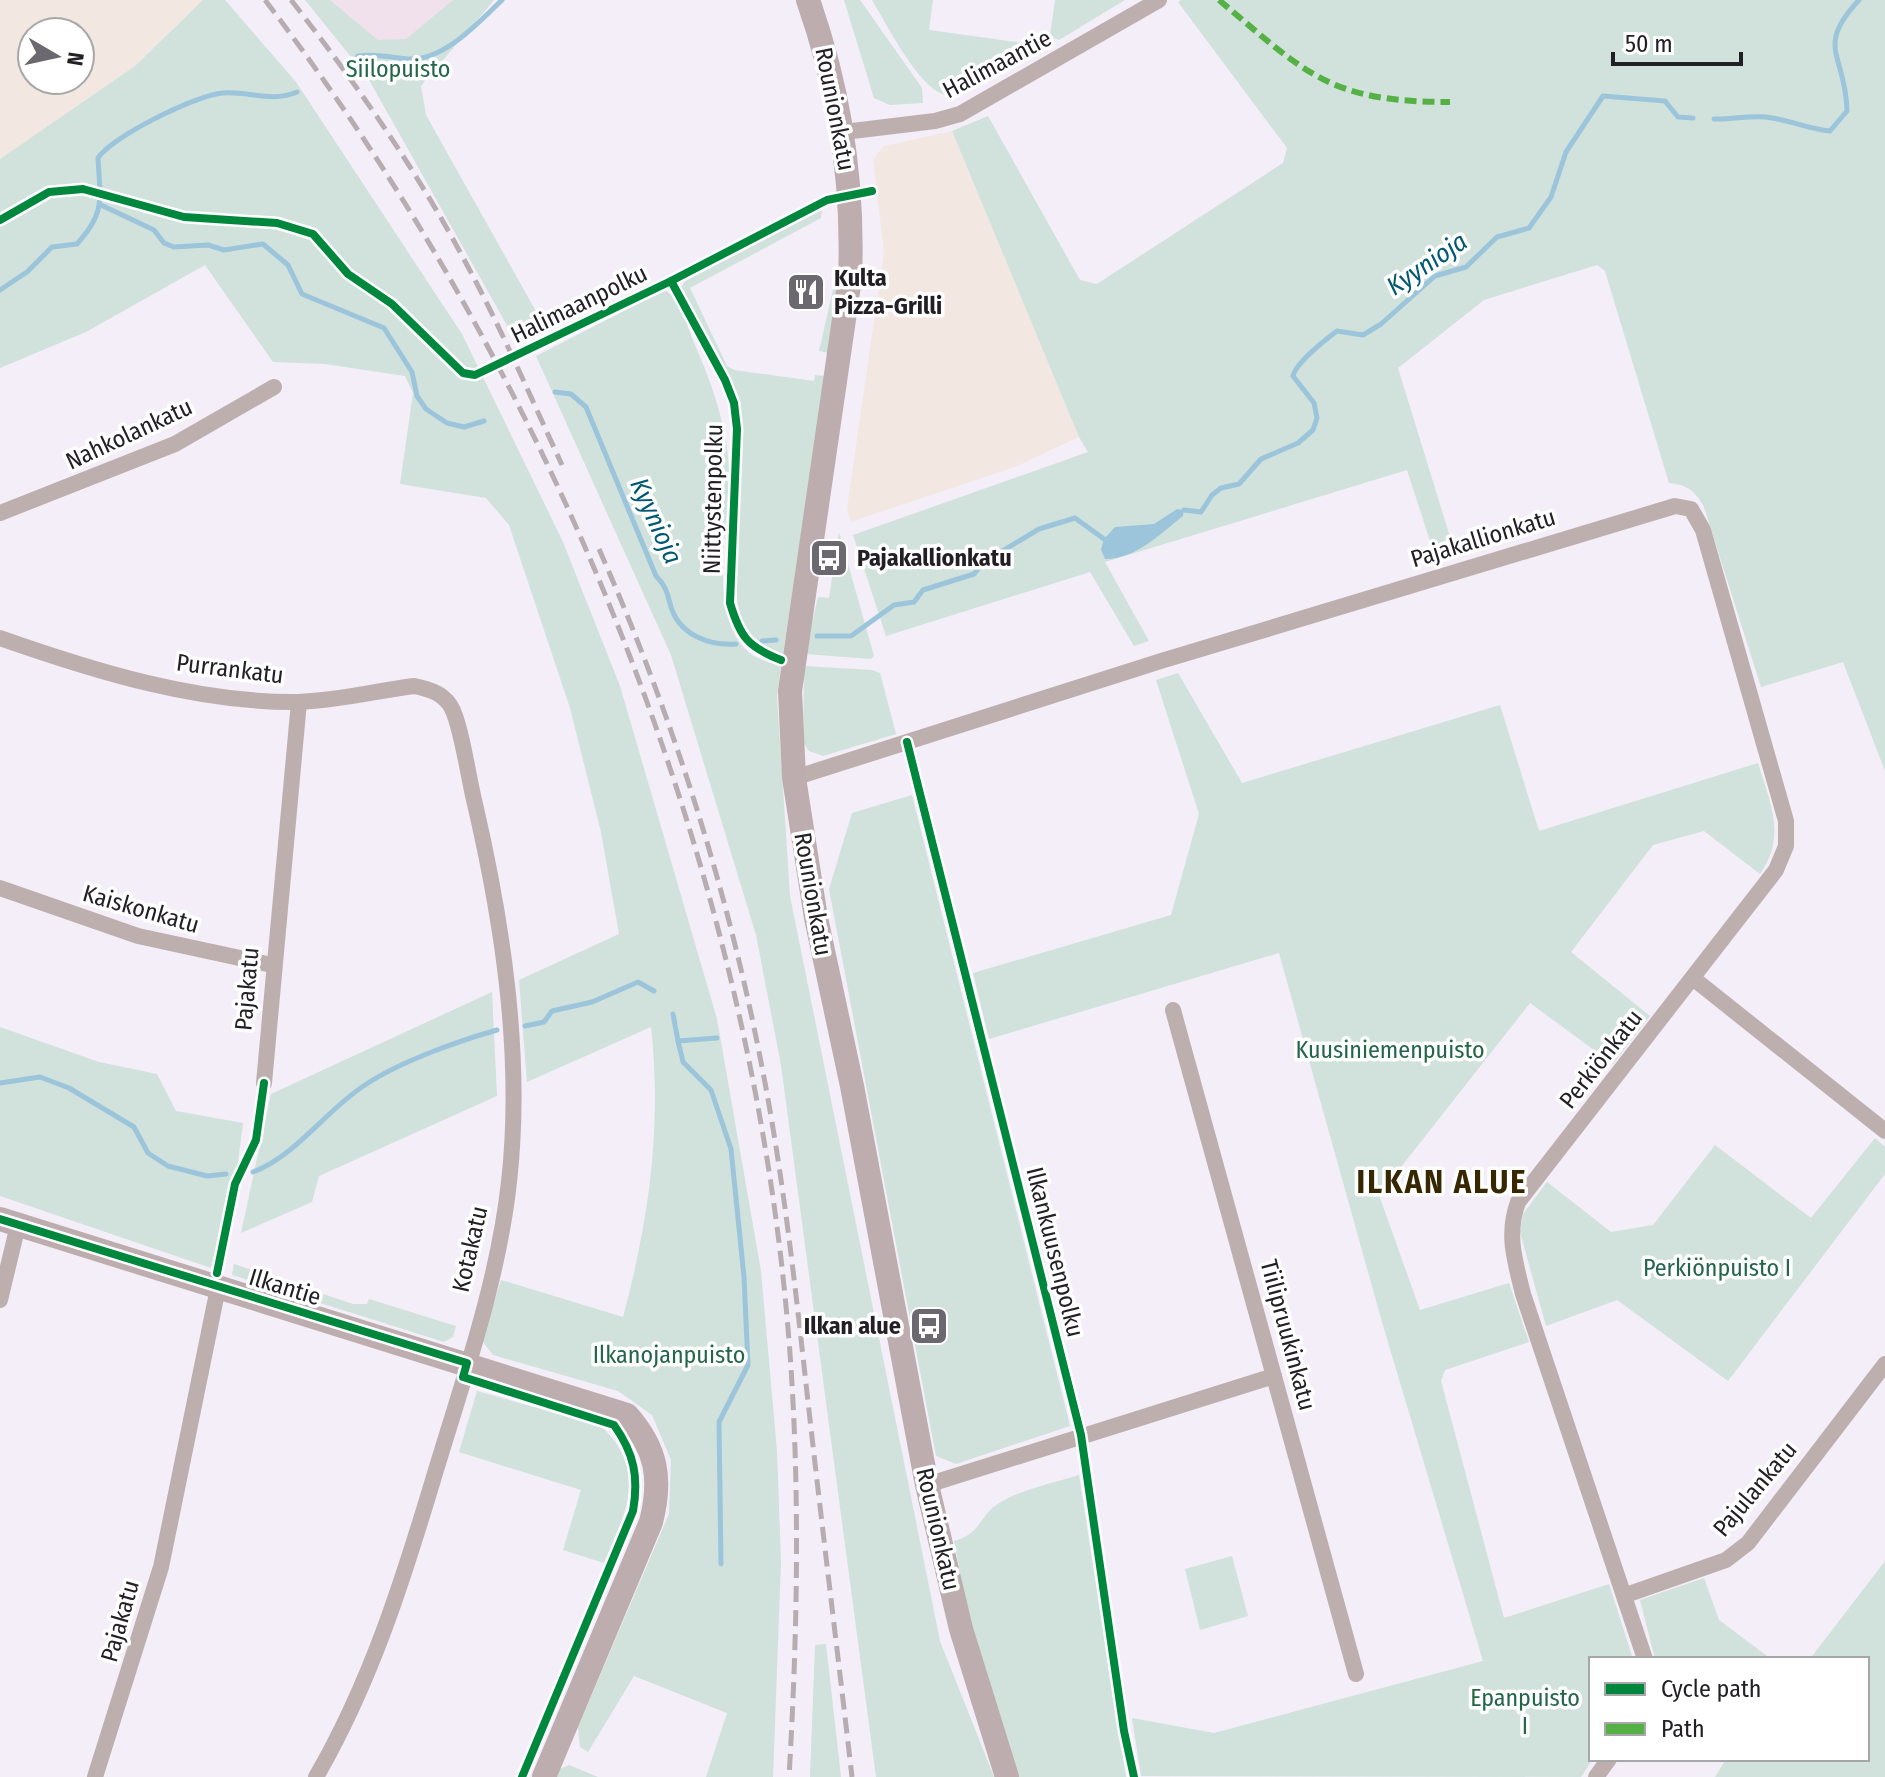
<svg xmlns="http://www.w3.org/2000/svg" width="1885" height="1777" font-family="'Fira Sans Condensed',sans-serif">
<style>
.industrial{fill:#f0e1ed}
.education{fill:#f3e7e2;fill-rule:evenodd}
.green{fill:#d0e2db}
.water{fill:#9cc5db}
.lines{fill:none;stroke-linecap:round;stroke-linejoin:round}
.stream{stroke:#9cc5db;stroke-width:5}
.street{stroke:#beafaf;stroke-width:16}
.secondary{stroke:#bdadae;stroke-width:24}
.rail{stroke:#b7adb1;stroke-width:5;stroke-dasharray:16 8;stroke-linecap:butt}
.quiet{stroke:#55b145;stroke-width:6;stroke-dasharray:12 6;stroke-linecap:butt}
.cycleway-casing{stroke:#fff;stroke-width:13}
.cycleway{stroke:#00873e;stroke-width:8}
.labels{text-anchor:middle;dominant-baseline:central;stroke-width:7;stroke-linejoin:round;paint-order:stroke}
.street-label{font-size:24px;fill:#232025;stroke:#fff}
.park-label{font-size:24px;fill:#236648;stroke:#fff}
.poi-label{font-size:24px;font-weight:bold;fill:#232025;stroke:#fff;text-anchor:start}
.water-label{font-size:26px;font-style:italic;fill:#005873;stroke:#fff}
.district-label{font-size:32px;font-weight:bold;letter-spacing:2px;fill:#362700;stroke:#fff}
</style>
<rect width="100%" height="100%" fill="#f3eef8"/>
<polygon class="industrial" points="330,0 453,0 406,40 378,40"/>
<g class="education">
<path d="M0,0H203L135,66L0,159ZM32,32H80V80H32Z"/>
<polygon points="952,131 1079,437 1017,466 851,522 847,508 884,252 873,159 884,146"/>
</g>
<g class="green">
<path d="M203,0H225L296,82L462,334L563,542L620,686L717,1019L761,1271L777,1451L781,1562L773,1777H706L727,1713L634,1676L588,1752L580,1747L578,1727L669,1514L671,1460L652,1415L618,1391L493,1355L482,1341L501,1280L623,1317C649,1220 662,1127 651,1027L527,1082L519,980L619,934L601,832L570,708L509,525L486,498L400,484L413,393L405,376L325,364L273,362L205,265L86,332L0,368V159L135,66Z"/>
<polygon points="305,0 330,0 378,40 406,39 453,0 494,0 421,86 426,115 547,331 518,345 368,78"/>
<polygon points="844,0 860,0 922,88 923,103 890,105 874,98"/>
<path d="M872,0H933L929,30L1030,44L1032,56C1013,66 968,95 948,95C922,95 885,21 872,0Z"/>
<polygon points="1055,0 1125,0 1059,40 1050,36"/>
<path d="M1181,0H1885V771L1843,662L1761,687L1704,507C1695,491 1688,485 1669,483L1605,271L1597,265L1484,300L1398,368L1451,540L1432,547L1407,470L1105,562L1149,641L1134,646L1090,572L886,636L853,535L1088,452L1079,437L952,131L988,116L1080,280L1097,284L1283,163L1287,148L1178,2Z"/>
<path d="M822,207L821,218L690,288L727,366L734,370L814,381L815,375L825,376L783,654C765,647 754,642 744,626C726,593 743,472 736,424C729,377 704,329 681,288L686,279Z"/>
<polygon points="835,281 838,284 829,353 819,351"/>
<path d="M665,290C680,299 688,327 694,343C712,384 728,428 729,473C729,524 705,620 752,655C760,660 772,663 781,666L777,697L790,896L940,1641L994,1777H876L781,1065L756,935L671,655L536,356Z"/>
<polygon points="839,532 874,656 871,659 805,654 818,597 829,598"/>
<polygon points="804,666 872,670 880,673 896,734 823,756 809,751 803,742"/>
<path d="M1178,673L1242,783L1500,705L1539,831L1758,763C1770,803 1787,836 1760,874L1704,831L1653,845L1571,952L1650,1016L1613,1064L1530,1003L1379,1195L1420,1310L1509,1283L1529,1342L1445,1370L1441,1381L1504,1618L1609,1584L1633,1659H1591L1593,1759L1581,1777L1141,1776L1132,1718L1214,1733L1483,1661L1382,1322L1279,953L989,1039L973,973L1171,915L1199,814L1156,680Z"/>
<polygon points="912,795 1070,1426 956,1464 936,1456 829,889 852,813"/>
<polygon points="492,992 497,1096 319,1176 312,1202 241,1233 271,1094"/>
<polygon points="0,1027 99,1062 157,1074 176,1111 243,1123 237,1170 211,1268 0,1196"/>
<polygon points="1875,1138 1885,1147 1885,1174 1728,1381 1617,1300 1546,1326 1520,1232 1523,1214 1547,1182 1611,1232 1653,1225 1715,1145 1811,1218"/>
<polygon points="234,1264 353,1304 367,1304 369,1299 456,1326 453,1337 444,1342 232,1275"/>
<path d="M477,1391L601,1426C649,1472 626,1511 604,1563L563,1550L581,1490L459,1452Z"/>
<path d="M1079,1475L1126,1777H1017L973,1638L954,1541C983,1533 979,1514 1001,1502C1023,1489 1054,1483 1079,1475Z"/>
<polygon points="1232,1556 1248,1616 1200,1630 1185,1569"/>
<polygon points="1885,1561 1885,1777 1715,1777 1726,1759 1867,1759 1867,1659 1810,1659"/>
<polygon points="1704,1578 1719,1620 1771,1659 1655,1659 1640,1600"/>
<polygon points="826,1644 841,1777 810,1777 815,1645"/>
<polygon points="569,1765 598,1777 557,1777 560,1769"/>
</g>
<path class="water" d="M1177,509L1184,510L1183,516C1160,534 1136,559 1105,559L1101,550L1104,539L1115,527L1154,524Z"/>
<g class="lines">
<g class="stream">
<path d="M358,56C376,53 391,58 408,59C444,61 478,23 502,0"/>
<path d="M1714,119C1733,120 1754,114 1772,118C1792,121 1809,129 1830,131L1847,111C1846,54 1814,48 1859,0"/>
<polyline points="101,205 154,230 164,243 174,247 208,245 224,250 263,244 288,265 302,294 384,328 412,372 417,396 426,409 447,423 464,427 484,421"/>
<path d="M0,290L27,272L52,247L77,244C106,212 100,199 98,158C112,137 195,95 223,93C249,91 272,103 297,92"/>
<path d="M555,392L571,394L586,407L656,576C668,588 667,595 672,610C682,636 711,646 736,644"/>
<path d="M1184,510L1201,512L1212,495L1221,488L1239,484L1261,459L1298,443L1313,430L1317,418L1314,403L1293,376C1296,363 1325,340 1337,331L1363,335L1381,324L1435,276L1466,267L1497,237L1529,228L1551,197L1566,152L1603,96L1665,101L1678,117L1693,118"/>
<polyline points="817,636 851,636 894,605 914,602 923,590 974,574 984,562 1039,529 1075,518 1104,539"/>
<polyline points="762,641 776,640"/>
<polyline points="673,1014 678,1041 717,1038"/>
<polyline points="525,1026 544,1022 552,1011 592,1002 638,982 654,991"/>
<polyline points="678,1041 683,1062 711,1090 731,1149 744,1277 748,1365 719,1422 721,1564"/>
<polyline points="0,1083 40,1077 69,1088 134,1127 148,1153 168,1166 207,1176 226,1174"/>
<path d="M253,1172C297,1155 326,1110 365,1085C399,1062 458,1041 497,1030"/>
</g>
<g class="street">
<polyline points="844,132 935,121 960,114 1159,0"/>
<polyline points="0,513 175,444 274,387"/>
<path d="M0,638C94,671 197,703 298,702C336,701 376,691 414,686C428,689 441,692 450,705C461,721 469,782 475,804C503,925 523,1058 509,1182C498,1283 462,1383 433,1480C402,1583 370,1684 316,1777"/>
<path d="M794,778L1161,661L1675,506L1691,509L1703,530L1786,821V846L1776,870L1518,1202C1506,1235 1515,1261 1523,1294L1645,1659"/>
<polyline points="0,888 138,936 272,965"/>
<polyline points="1694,979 1885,1131"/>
<polyline points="1173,1010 1356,1674"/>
<polyline points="264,1083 299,702"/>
<polyline points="0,1300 18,1225"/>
<polyline points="927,1485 1274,1376"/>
<polyline points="1626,1595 1726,1560 1748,1543 1885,1364"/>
<polyline points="95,1777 161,1567 218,1288"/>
<polyline points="1596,1777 1609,1759"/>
</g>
<g class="secondary">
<path d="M808,0C840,91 854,181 850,278L790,691L794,778L816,918L852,1086L927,1485L961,1629L1007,1777"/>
<path d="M0,1219L627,1415C657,1449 662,1479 651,1522L544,1777"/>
</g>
<g class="rail">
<path d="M265,0C558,384 759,883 791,1368C800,1504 797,1641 789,1777"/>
<path d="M291,0C356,83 418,172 467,265C502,330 531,398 562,465"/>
<path d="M599,549C672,714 728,890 762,1067C786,1190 798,1314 812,1437C825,1551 839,1664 852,1777"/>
</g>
<path class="quiet" d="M1219,0C1307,74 1329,102 1450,102"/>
<g class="cycleway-casing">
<g id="cycleway">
<polyline points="0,220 49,192 83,189 184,217 277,223 313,234 348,274 392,304 463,373 475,375 671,281 827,200 872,191"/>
<path d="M671,281L725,380L734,403L737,429L730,603C740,637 748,647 781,660"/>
<polyline points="907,742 1081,1435 1124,1731 1134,1777"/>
<path d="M0,1219L467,1363L463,1377L614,1425C634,1453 639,1477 633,1511L522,1777"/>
<polyline points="217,1273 235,1184 256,1140 264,1083"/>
</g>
</g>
<use href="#cycleway" class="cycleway"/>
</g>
<defs>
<g id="restaurant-square" transform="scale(2)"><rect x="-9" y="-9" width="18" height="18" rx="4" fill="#6c686f" stroke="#fff"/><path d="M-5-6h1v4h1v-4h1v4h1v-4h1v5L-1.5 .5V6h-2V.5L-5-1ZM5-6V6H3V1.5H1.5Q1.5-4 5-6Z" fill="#fff"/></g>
<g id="bus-square" transform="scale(2)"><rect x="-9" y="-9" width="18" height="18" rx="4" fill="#6c686f" stroke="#fff"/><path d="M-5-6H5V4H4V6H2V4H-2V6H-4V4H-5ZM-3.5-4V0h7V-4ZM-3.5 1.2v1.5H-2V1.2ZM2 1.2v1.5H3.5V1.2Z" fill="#fff"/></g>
</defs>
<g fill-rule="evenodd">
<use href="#restaurant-square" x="806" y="292"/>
<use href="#bus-square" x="829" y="558"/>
<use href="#bus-square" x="929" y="1326"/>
</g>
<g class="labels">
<g class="street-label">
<text transform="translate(997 64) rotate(-28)">Halimaantie</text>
<text transform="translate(835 109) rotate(79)">Rounionkatu</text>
<text transform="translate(579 304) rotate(-26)">Halimaanpolku</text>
<text transform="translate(129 434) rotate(-25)">Nahkolankatu</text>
<text transform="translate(713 499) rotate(-89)">Niittystenpolku</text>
<text transform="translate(1483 538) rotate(-17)">Pajakallionkatu</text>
<text transform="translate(230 669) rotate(7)">Purrankatu</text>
<text transform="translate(813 894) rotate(80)">Rounionkatu</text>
<text transform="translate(141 909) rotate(16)">Kaiskonkatu</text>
<text transform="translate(247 989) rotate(-85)">Pajakatu</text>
<text transform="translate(1601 1059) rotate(-52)">Perkiönkatu</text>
<text transform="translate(470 1249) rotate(-77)">Kotakatu</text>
<text transform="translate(1055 1252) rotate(76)">Ilkankuusenpolku</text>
<text transform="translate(285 1287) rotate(17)">Ilkantie</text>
<text transform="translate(1288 1335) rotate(75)">Tiilipruukinkatu</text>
<text transform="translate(1755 1489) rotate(-50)">Pajulankatu</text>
<text transform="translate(938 1529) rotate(77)">Rounionkatu</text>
<text transform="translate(120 1621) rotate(-74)">Pajakatu</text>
</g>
<g class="park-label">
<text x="398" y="69">Siilopuisto</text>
<text x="1390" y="1050">Kuusiniemenpuisto</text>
<text x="1717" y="1268">Perkiönpuisto I</text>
<text x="669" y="1355">Ilkanojanpuisto</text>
<text x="1525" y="1698">Epanpuisto<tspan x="1525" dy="28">I</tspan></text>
</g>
<g class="poi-label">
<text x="834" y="278">Kulta<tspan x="834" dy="28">Pizza-Grilli</tspan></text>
<text x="857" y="558">Pajakallionkatu</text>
<text x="901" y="1326" text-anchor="end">Ilkan alue</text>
</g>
<g class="water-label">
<text transform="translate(1427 264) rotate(-34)">Kyynioja</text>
<text transform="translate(656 521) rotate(66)">Kyynioja</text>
</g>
<g class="district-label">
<text x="1442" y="1182">ILKAN ALUE</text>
</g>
</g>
<rect x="1589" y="1657" width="280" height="104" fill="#ffffff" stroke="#a7a6a8" stroke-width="2"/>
<rect x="1605" y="1683" width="40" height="12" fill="#00873e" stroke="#a7a6a8" stroke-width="2"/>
<text x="1661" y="1697" font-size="24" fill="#232025">Cycle path</text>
<rect x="1605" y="1723" width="40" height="12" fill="#55b145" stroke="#a7a6a8" stroke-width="2"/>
<text x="1661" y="1737" font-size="24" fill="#232025">Path</text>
<g transform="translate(56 56) rotate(99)"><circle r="38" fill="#ffffff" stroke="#a7a6a8" stroke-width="2"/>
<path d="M0-6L14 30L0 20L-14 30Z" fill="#6c686f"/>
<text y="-12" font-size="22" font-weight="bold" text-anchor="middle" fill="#232025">N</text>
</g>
<path d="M1613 52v12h128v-12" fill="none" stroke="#232025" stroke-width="4"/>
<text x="1625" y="52" font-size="24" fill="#232025" stroke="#ffffff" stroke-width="6" paint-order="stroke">50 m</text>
</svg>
